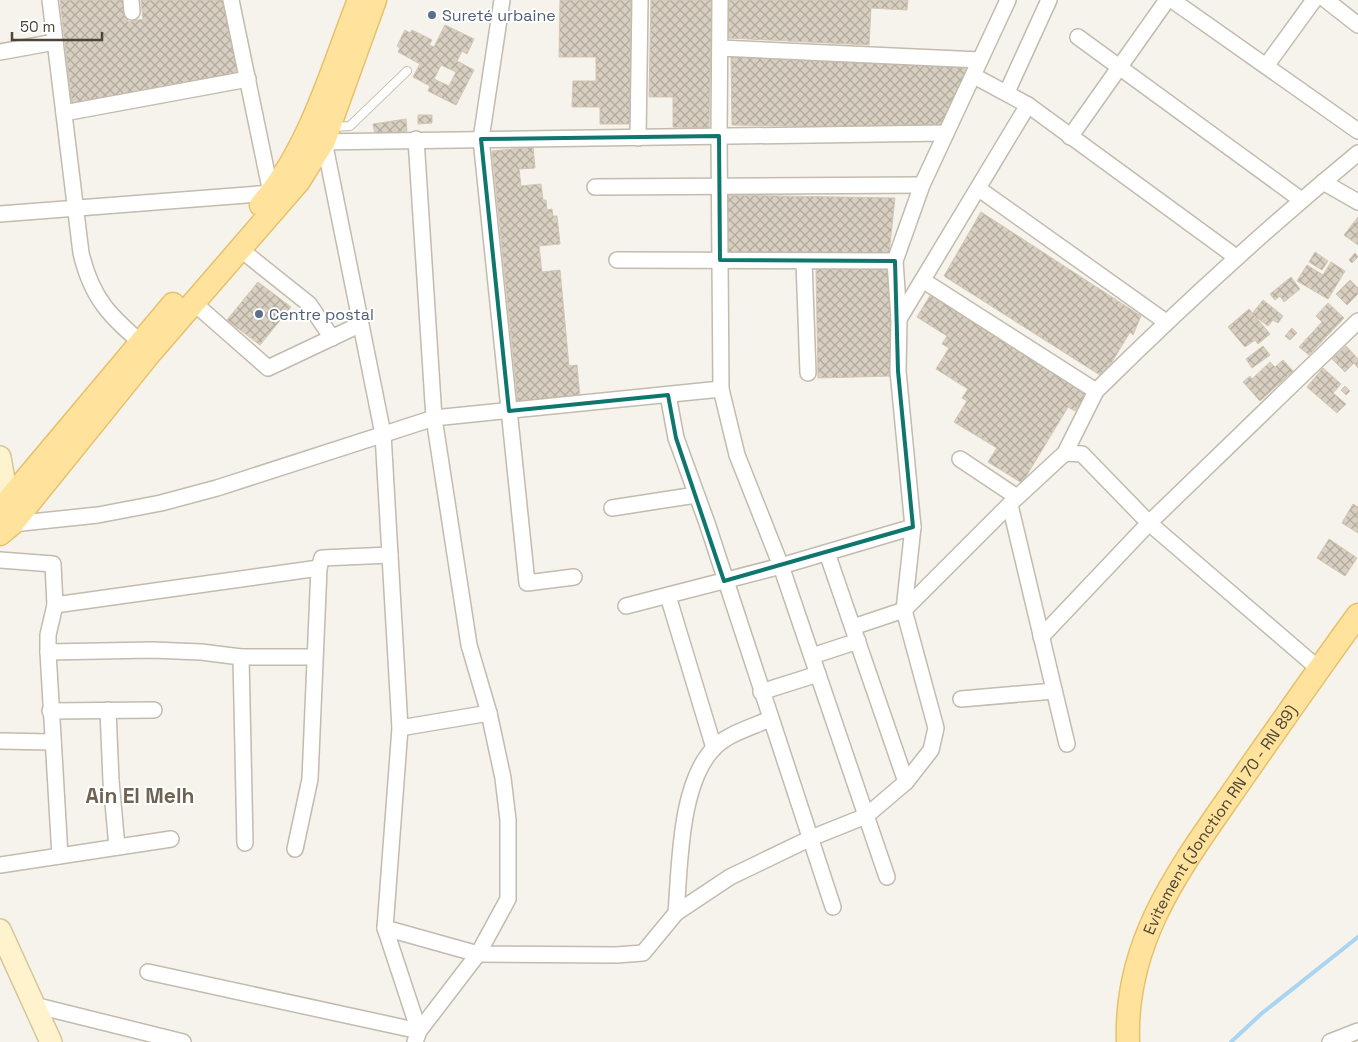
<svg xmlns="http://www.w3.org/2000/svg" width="1358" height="1042" font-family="'Space Grotesk',sans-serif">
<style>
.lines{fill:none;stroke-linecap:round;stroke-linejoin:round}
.stream{stroke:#a9d4f2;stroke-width:4}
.building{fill:url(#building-cross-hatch);stroke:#d3c7b4;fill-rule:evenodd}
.lane-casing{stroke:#c2bbae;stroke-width:10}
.street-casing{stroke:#c2bbae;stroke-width:18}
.secondary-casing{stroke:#d6c79b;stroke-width:24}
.primary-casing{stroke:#e6c16a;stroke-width:25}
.lane{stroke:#fff;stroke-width:8}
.street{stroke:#fff;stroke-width:15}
.secondary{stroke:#fff3cd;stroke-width:21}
.primary{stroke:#ffe39c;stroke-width:22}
.marked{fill:none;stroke:#0f766e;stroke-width:4;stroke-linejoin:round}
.service-dot{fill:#5c6f8a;stroke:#fff;stroke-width:2}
.labels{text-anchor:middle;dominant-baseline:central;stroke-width:4;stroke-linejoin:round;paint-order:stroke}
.service-label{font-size:16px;fill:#4e5e75;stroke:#fff;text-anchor:start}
.street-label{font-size:16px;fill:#4b4439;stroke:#fff}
.district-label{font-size:21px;font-weight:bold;fill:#6e6250;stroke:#fff}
</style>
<defs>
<pattern id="building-cross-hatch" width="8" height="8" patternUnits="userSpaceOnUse" patternTransform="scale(1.25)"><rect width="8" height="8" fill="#d8cfc1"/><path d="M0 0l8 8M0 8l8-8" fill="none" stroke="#b1aa9e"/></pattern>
</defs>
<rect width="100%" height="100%" fill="#f6f3ec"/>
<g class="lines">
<polyline class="stream" points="1231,1042 1261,1014 1358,937"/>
</g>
<g class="building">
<polygon points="60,0 126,0 128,22 143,19 141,0 223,0 239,73 72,105"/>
<polygon points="560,0 631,0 630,124 600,124 600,107 572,107 573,81 596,81 596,57 559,57"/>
<polygon points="651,0 712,0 709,128 673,127 673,97 649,97"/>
<polygon points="729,0 908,0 907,10 871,8 869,45 728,38"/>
<path d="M445,25L474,39L467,54L462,51L457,61L474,70L456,105L428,91L430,86L413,77L420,64L398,52L400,48L397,46L405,30L410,33L412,30L432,40L429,45L434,47ZM441,65L456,72L449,86L434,79Z"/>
<polygon points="731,54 972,65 943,129 732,125"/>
<polygon points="418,115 432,115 432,123 418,124"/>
<polygon points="406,119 407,131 375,135 373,124"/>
<polygon points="533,147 535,168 519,169 521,186 541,184 543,200 546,200 547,210 552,209 553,216 557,216 560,244 539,246 542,272 560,270 569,366 577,365 580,398 518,404 492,151"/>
<polygon points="726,195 895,198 889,254 725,253"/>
<polygon points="981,212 1141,316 1133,335 1130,332 1103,377 944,276"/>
<polygon points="1358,217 1358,245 1344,235"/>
<polygon points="1315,252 1328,261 1322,270 1309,262"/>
<polygon points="1355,253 1358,257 1352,263 1349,260"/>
<polygon points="1331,262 1345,271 1328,299 1297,281 1307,265 1323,275"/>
<polygon points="890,267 892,376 818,378 816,268"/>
<polygon points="1291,277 1300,289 1284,302 1280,296 1275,300 1270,294"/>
<polygon points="1350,280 1358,288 1358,294 1347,305 1336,294"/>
<polygon points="258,282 291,307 260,345 227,320"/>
<polygon points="931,294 1087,392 1075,411 1068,407 1022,483 988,462 997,448 954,422 967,401 962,398 968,389 936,369 949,348 942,344 947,336 917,317"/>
<polygon points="1263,300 1283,316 1278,323 1273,320 1268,326 1252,314"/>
<polygon points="1328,303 1344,318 1309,355 1299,347 1322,322 1316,316"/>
<polygon points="1249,309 1270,334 1258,344 1255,340 1245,347 1228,327"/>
<polygon points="1292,328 1297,333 1290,340 1285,336"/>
<polygon points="1263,346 1270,355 1252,368 1246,359"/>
<polygon points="1346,346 1358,359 1358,368 1354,363 1345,372 1332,359"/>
<polygon points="1283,360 1293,371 1260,401 1243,382 1250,376 1252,379 1270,362 1275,367"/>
<polygon points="1323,368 1341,384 1333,393 1346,404 1337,413 1307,387"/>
<polygon points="1345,386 1350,391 1346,395 1341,390"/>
<polygon points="1353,504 1358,507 1358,533 1342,523"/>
<polygon points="1329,539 1357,558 1345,576 1317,558"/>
</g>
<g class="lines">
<g class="lane-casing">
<polyline id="lane" points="333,127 350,126 407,71"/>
</g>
<g class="street-casing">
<g id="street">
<path d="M50,0L81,253C92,300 111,317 147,348"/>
<polyline points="131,0 132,12"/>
<polyline points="502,0 481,139 527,583 574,577"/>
<polyline points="720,0 719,136 721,389 737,455 781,566 887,877"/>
<polyline points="1172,0 1358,131"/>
<polyline points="1326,0 1358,25"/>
<polyline points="1078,37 1300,199"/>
<polyline points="720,48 980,60"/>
<polyline points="0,52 55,42"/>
<polyline points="1266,66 1314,0"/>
<polyline points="974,76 1028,105 1236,257"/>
<polyline points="1007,92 1049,0"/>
<polyline points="64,113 248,79"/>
<polyline points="1070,137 1167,0"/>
<polyline points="638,138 640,0"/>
<polyline points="324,141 383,434 400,728 385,928 419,1031"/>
<polyline points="317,142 946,133"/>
<polyline points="1323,182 1358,202"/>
<polyline points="595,187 922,185"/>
<polyline points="979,189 1166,322"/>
<polyline points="0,214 271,193 231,0"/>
<polyline points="240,249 309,304 332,338"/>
<polyline points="617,260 895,261"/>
<polyline points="804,261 808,373"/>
<path d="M924,281L1096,391C1180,308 1267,228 1358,153"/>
<polyline points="194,303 268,368 359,325"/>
<polyline points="899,319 1028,105"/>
<polyline points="668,395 676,438 707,523 833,907"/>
<polyline points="1065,453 1096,391"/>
<polyline points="960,459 1017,497"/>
<polyline points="1010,505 1067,744"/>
<polyline points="612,508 696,495"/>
<polyline points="11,521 12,524 98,515 161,503 217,488 434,418 721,389"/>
<polyline points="827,553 906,782"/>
<polyline points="0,560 53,564 55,605 48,635 48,652 60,856"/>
<polyline points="319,568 322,558 390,555"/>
<polyline points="668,596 714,748"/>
<polyline points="55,605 319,568 310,779 295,849"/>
<polyline points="626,606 781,566 913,527"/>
<polyline points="853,627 904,610 1013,501 1065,453 1082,454 1149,523 1319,669"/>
<polyline points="1041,637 1149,523 1358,321"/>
<polyline points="48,652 152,650 201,652 241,657 313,657"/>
<polyline points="812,656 858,641"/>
<polyline points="241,657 245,843"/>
<polyline points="761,692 818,674"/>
<polyline points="961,699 1054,691"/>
<polyline points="108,710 111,781 117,847"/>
<polyline points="50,711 154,710"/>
<polyline points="400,728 489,713"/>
<polyline points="0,741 52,742"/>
<polyline points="0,865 171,839"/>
<path d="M676,913C680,866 679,781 716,746C730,733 752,727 770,719"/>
<polyline points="385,928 478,954 616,955 643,953 676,913 730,877 811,838 866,816 906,782 931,750 936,728 904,610 913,527 898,371 899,319 895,261 922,185 1008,0"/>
<polyline points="148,972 419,1031"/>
<polyline points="34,1005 183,1042"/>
<polyline points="415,1042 419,1031 478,954 508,899 508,820 503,778 489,713 469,645 434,418 416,139"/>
<polyline points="1330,1042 1358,1031"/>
</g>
</g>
<g class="secondary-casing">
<g id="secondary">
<polyline points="0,457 8,502"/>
<polyline points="0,930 51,1042"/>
</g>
</g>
<g class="primary-casing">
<g id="primary">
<path d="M261,205C310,150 332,68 359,0"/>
<polyline points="0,510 173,304"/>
<polyline points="0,534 12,524 151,352 299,181 324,141 375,0"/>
<path id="s1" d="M1128,1042C1124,934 1188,858 1246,773C1283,720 1320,667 1358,615"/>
</g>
</g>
<use href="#lane" class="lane"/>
<use href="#street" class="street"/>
<use href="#secondary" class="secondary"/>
<use href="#primary" class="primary"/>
</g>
<path class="marked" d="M719,136L720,260L895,261L898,371L913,527L724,581L676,438L668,395L509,411L481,139Z"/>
<g class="service-dot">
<circle cx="432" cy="15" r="5"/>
<circle cx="259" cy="314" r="5"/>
</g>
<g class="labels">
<g class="service-label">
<text x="442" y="15">Sureté urbaine</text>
<text x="269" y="314">Centre postal</text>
</g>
<g class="street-label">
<text stroke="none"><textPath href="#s1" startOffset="246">Evitement (Jonction RN 70 - RN 89)</textPath></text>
</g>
<g class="district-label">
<text x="140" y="795">Ain El Melh</text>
</g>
</g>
<path d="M12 32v8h90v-8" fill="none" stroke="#4b4439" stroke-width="2.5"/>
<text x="20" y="32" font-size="15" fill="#4b4439" stroke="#ffffff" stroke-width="4" paint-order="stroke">50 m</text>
</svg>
